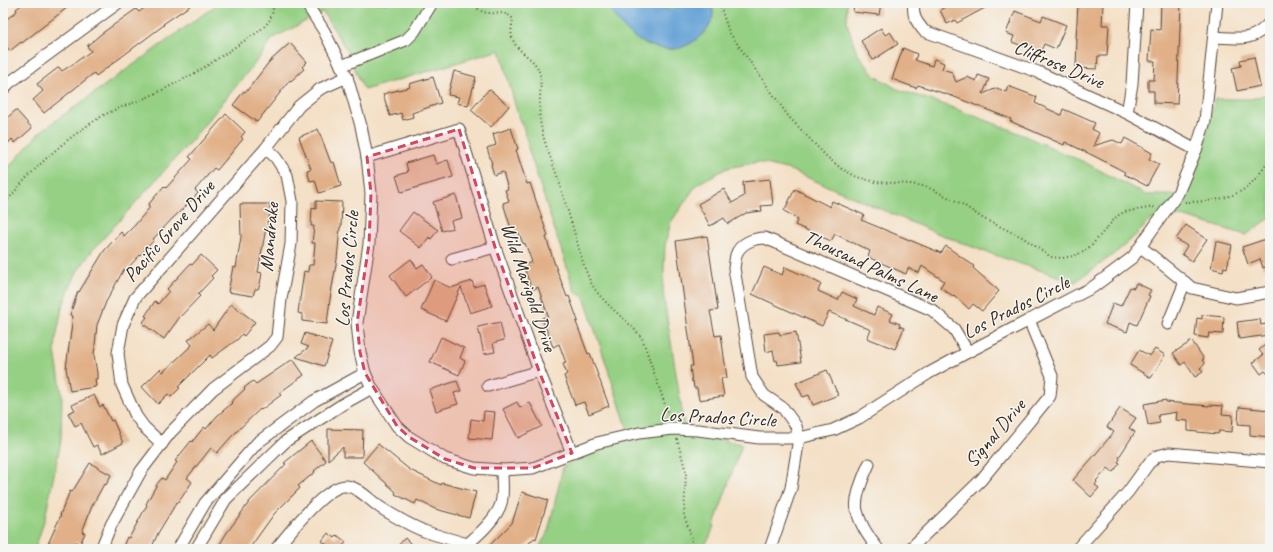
<svg xmlns="http://www.w3.org/2000/svg" width="1273" height="552" font-family="Caveat,sans-serif">
<style>
.green{fill:#95d084;stroke:#687d51}
.water{fill:#65a2d6;stroke:#50667a}
.building{fill:#e1b088}
.lines{fill:none;stroke-linecap:round;stroke-linejoin:round}
.minor-casing{stroke:#574537;stroke-width:13}
.path{stroke:#574537;stroke-width:2;stroke-dasharray:1 3;stroke-linecap:butt}
.minor{stroke:#fff;stroke-width:11}
.marked{fill:#d1495b;fill-opacity:0.2;stroke:#d1495b;stroke-width:3;stroke-dasharray:8 5;stroke-linejoin:round}
.labels{text-anchor:middle;dominant-baseline:central;stroke-width:3;stroke-linejoin:round;paint-order:stroke}
.street-label{font-size:20px;fill:#3b2a1e;stroke:#f6f6f2}
</style>
<rect width="100%" height="100%" fill="#f6f6f2"/>
<filter id="ink" filterUnits="userSpaceOnUse"><feTurbulence type="fractalNoise" baseFrequency=".025" numOctaves="2"/><feDisplacementMap in="SourceGraphic" scale="8" xChannelSelector="R" yChannelSelector="G"/><feConvolveMatrix kernelMatrix="1 2 1 2 8 2 1 2 1" color-interpolation-filters="sRGB"/></filter>
<filter id="wash" filterUnits="userSpaceOnUse"><feTurbulence type="fractalNoise" baseFrequency=".012" numOctaves="4" result="noise"/><feDisplacementMap in="SourceGraphic" scale="16" xChannelSelector="R" yChannelSelector="G"/><feGaussianBlur stdDeviation="0.9" result="paint"/><feColorMatrix in="noise" values="0 0 0 0 0 0 0 0 0 0 0 0 0 0 0 0 0 1.4 0 .05"/><feComposite in="paint" operator="in"/></filter>
<g filter="url(#wash)">
<rect width="100%" height="100%" fill="#f4e0c6"/>
<path class="green" d="M219,3H847V23L857,53L874,75L897,89L945,105L1009,129L1084,162L1146,195H1185L1201,156L1215,99H1251L1270,93V218L1246,235L1182,216L1150,220C1129,245 1102,263 1075,282L983,251L929,230L790,170L758,162L727,168L697,184L671,222L665,245L663,292L686,436L715,438L742,444L710,537L702,549H538L548,532L563,467L597,450L631,439L584,297L575,292L528,148V140L525,136L524,129L519,119L500,50L364,90L346,49L323,12L272,39L260,57L191,141L92,251L77,272L68,292L62,308L56,338L55,351L62,395L61,441L45,518L35,549H3V174L40,132Z"/>
<path class="water" d="M604,3C615,3 636,1 646,3C649,4 651,6 654,7C663,10 679,10 685,3H710C723,22 693,47 675,49C664,50 651,47 642,42C626,35 615,16 604,3Z"/>
<g id="blocks">
<g class="building">
<polygon points="24,3 73,3 22,43 21,42 10,51 3,42 3,22 17,11 16,9"/>
<polygon points="151,3 194,3 163,24 164,25 96,76 94,73 44,113 33,100 43,91 37,84 59,67 62,71 73,64 91,51 87,46 101,34 136,9 139,12"/>
<polygon points="854,3 881,3 879,15 853,12"/>
<polygon points="952,3 994,3 957,23 955,20 947,24 940,10"/>
<polygon points="1078,3 1103,3 1102,25 1109,25 1107,56 1098,56 1097,69 1076,68 1077,39 1076,39"/>
<polygon points="1161,3 1181,3 1177,104 1154,103 1154,91 1148,91 1148,80 1154,80 1155,61 1149,61 1151,29 1160,30"/>
<polygon points="1015,11 1041,21 1043,16 1066,25 1056,49 1044,44 1040,53 1012,42 1014,36 1006,33"/>
<polygon points="881,28 885,35 890,32 898,44 873,60 861,41"/>
<polygon points="290,43 307,62 302,67 304,69 291,81 290,80 257,122 233,105 244,91 246,92 269,62"/>
<polygon points="903,48 917,54 915,60 932,66 934,59 944,63 942,69 952,72 956,82 967,77 976,81 978,75 989,79 983,94 997,88 1006,92 1008,86 1037,97 1035,103 1061,115 1063,109 1077,115 1095,123 1092,129 1099,133 1093,146 1113,140 1122,144 1125,138 1152,153 1149,159 1159,164 1147,186 1124,174 1125,172 1094,156 1065,142 1064,145 1010,121 1011,119 952,96 918,85 916,88 892,79"/>
<polygon points="1254,57 1260,86 1237,91 1232,68 1241,66 1240,60"/>
<polygon points="454,71 476,77 468,106 457,103 459,97 448,95"/>
<polygon points="433,77 441,103 412,113 413,117 403,120 401,113 390,116 383,94 410,87 409,84"/>
<polygon points="489,89 509,106 491,127 471,110"/>
<polygon points="16,110 32,128 15,143 12,139 3,149 3,113 7,118"/>
<polygon points="226,114 245,132 241,137 243,139 217,170 214,168 195,190 198,193 186,206 173,218 153,239 154,240 126,270 124,269 106,302 97,325 94,355 97,373 97,379 95,379 96,386 95,386 95,387 70,391 66,368 73,316 70,315 78,291 79,292 104,251 121,232 124,236 135,225 150,207 148,205 164,186 166,188 192,159 189,157"/>
<polygon points="511,128 518,149 516,150 527,184 530,183 548,236 546,237 555,265 567,297 569,296 578,321 576,322 588,354 590,353 609,406 589,414 584,402 575,405 564,376 567,374 563,364 566,363 559,344 553,347 542,318 548,316 538,287 532,290 523,265 532,262 525,243 523,244 519,233 513,235 503,203 509,201 505,190 508,189 503,172 494,175 491,165 492,164 487,148 496,145 493,134"/>
<polygon points="318,129 331,163 334,162 341,186 319,193 315,180 310,181 307,170 311,169 299,137"/>
<polygon points="433,155 436,164 448,160 453,177 401,192 396,176 408,172 406,163"/>
<polygon points="770,179 773,205 761,206 762,211 746,213 728,224 724,218 710,226 698,204 724,189 732,203 744,196 743,182"/>
<polygon points="795,189 830,207 832,201 864,215 861,220 941,253 946,246 974,266 973,268 999,291 982,311 973,304 969,309 954,295 953,296 940,287 944,281 922,266 919,273 908,268 906,274 868,257 870,251 835,234 831,241 795,225 798,219 784,211"/>
<polygon points="456,195 462,218 451,221 453,228 442,231 433,202"/>
<polygon points="316,201 342,202 341,227 340,227 337,259 330,299 327,324 302,321 302,314 298,313 304,271 308,272 309,265 313,265 315,243 312,243 314,226 311,226 312,208 316,209"/>
<polygon points="240,204 270,204 270,216 269,216 269,221 267,221 268,228 266,228 258,272 262,273 260,284 258,289 255,289 253,296 228,292 233,267 236,268 241,237"/>
<polygon points="413,212 438,230 431,239 429,237 421,248 399,231"/>
<polygon points="1186,225 1207,239 1192,261 1182,254 1187,246 1176,239"/>
<polygon points="707,236 718,310 710,311 715,336 721,335 727,378 721,378 724,396 699,400 697,388 694,388 693,381 692,382 690,366 693,366 676,241"/>
<polygon points="1266,239 1270,251 1270,265 1263,268 1260,259 1248,264 1242,247"/>
<polygon points="1216,241 1232,245 1227,268 1224,267 1223,271 1211,268"/>
<polygon points="201,255 217,270 211,276 213,278 198,294 200,296 179,318 164,339 143,324 144,323 143,322 147,317 145,316 155,301 158,304 169,291 167,289 190,264 192,265"/>
<polygon points="411,259 417,268 423,264 432,277 406,297 390,275"/>
<polygon points="764,267 782,275 785,267 807,277 821,284 818,291 838,300 842,292 857,299 854,306 874,315 877,307 893,314 890,320 900,324 899,326 904,328 895,349 867,338 871,330 829,312 822,326 752,294"/>
<polygon points="434,280 451,288 472,281 474,287 484,284 492,306 470,313 461,287 446,321 421,310"/>
<polygon points="1136,283 1151,290 1148,295 1150,296 1137,325 1130,322 1127,332 1105,324 1113,303 1121,306 1130,287 1134,288"/>
<polygon points="231,304 255,322 244,336 242,334 238,339 212,358 210,355 178,387 180,388 171,397 168,394 158,404 142,387 160,369 163,372 192,345 188,340 208,324 213,330"/>
<polygon points="1202,315 1224,317 1223,334 1209,333 1208,338 1195,336 1197,318 1202,319"/>
<polygon points="1260,319 1261,325 1267,324 1269,335 1239,339 1237,322"/>
<polygon points="500,322 504,340 493,343 495,352 484,354 478,327"/>
<polygon points="779,332 780,335 796,332 801,362 778,365 777,360 775,361 773,350 766,352 764,334"/>
<polygon points="305,333 332,342 324,366 296,357 309,347 301,344"/>
<polygon points="441,337 464,348 460,358 465,361 459,375 430,362"/>
<polygon points="1192,341 1204,359 1202,360 1205,364 1200,368 1203,372 1195,377 1185,362 1181,365 1173,353"/>
<polygon points="1270,341 1270,376 1265,371 1261,374 1253,363 1263,355 1259,350"/>
<polygon points="1155,349 1165,355 1151,378 1130,365 1139,350 1150,356"/>
<polygon points="293,359 304,375 279,393 281,395 261,410 260,409 232,436 217,453 211,448 187,478 192,482 178,503 177,502 158,533 151,549 122,549 127,537 129,538 147,505 146,504 157,484 162,478 165,480 177,462 175,461 191,441 192,442 204,427 206,429 217,416 232,403 231,402 245,389 244,388 253,381 256,384"/>
<polygon points="827,370 838,395 813,405 809,395 803,397 796,383"/>
<polygon points="457,381 461,391 454,393 458,404 436,411 429,390"/>
<polygon points="94,395 100,407 103,405 111,421 113,420 123,443 102,454 97,445 93,447 81,423 75,426 68,413 75,410 72,405"/>
<polygon points="1166,400 1166,402 1209,406 1209,405 1223,406 1222,414 1233,415 1232,432 1219,431 1218,434 1188,431 1188,421 1176,420 1177,412 1158,415 1160,423 1148,425 1144,404"/>
<polygon points="517,402 520,408 530,403 542,426 518,438 503,409"/>
<polygon points="1239,407 1270,410 1270,437 1250,435 1250,425 1238,424"/>
<polygon points="1120,408 1136,418 1129,428 1135,432 1119,457 1120,459 1118,462 1120,463 1113,472 1108,468 1096,481 1097,482 1095,485 1099,488 1091,497 1073,480 1094,456 1114,432 1107,427"/>
<polygon points="484,411 495,412 492,440 469,438 471,419 483,421"/>
<polygon points="328,429 363,430 362,457 343,457 343,447 328,460"/>
<polygon points="311,441 326,461 314,471 315,472 298,486 300,488 274,514 249,549 217,549 226,534 250,501 286,464 284,463"/>
<polygon points="378,444 410,470 441,485 442,483 476,492 469,518 435,509 417,500 415,504 395,494 396,492 363,462"/>
<polygon points="90,463 111,475 106,485 104,484 92,506 82,532 85,533 80,544 76,542 73,549 59,549 48,544 61,515 60,515 70,491 72,492"/>
<polygon points="522,492 548,500 536,539 534,538 523,549 486,549 512,523"/>
<polygon points="328,533 335,538 337,535 346,542 341,549 332,549 322,541"/>
<polygon points="405,538 416,549 395,549"/>
</g>
</g>
</g>
<g filter="url(#ink)">
<use href="#blocks" fill-opacity="0" stroke="#574537" stroke-width="1"/>
<g class="lines">
<g class="minor-casing">
<g id="minor">
<polyline points="306,3 324,31 347,77 361,126 367,157 371,193 369,244 357,323 360,352 365,373 372,388 397,426 409,437 445,459 474,468 502,470 533,468 597,443 639,433 673,429 698,430 759,438 799,438 833,430 859,418 929,373 968,352 1093,287 1133,257 1178,193 1196,150 1205,121 1217,3"/>
<path d="M914,3C912,16 916,21 924,31L1038,72L1127,113L1196,150"/>
<path d="M1214,37C1238,38 1253,43 1270,22"/>
<polyline points="341,66 406,40 414,32 432,3"/>
<polyline points="3,90 9,83 118,3"/>
<polyline points="1127,113 1132,84 1137,3"/>
<polyline points="367,157 459,129 495,247 539,371 572,453"/>
<polyline points="1141,247 1192,288 1236,298 1270,292"/>
<polyline points="452,259 495,247"/>
<polyline points="1168,324 1185,282"/>
<polyline points="488,386 539,371"/>
<polyline points="162,444 144,427 136,416 122,385 118,353 123,325 135,298 266,148 299,106 320,89 347,77"/>
<path d="M869,464C864,475 854,499 857,511C860,524 870,539 878,549"/>
<path d="M463,548C476,537 501,516 502,498C503,489 502,479 502,470"/>
<polyline points="101,549 111,525 141,471 170,433 213,389 270,346 277,337 281,299 291,244 292,201 287,175 276,158 266,148"/>
<polyline points="178,549 205,503 257,443 314,401 365,373"/>
<polyline points="196,549 226,499 286,441 343,404 372,388"/>
<path d="M276,549C288,534 326,486 345,486C358,486 370,501 381,508C394,516 409,525 424,531C438,536 453,540 468,544"/>
<path d="M770,549L791,488L799,438L796,426L783,408L764,395L752,377L734,268C735,264 735,259 736,255C740,243 754,238 765,238L932,310L954,329L968,352"/>
<polyline points="910,549 981,480 1050,396 1052,376 1029,320"/>
<polyline points="1077,549 1128,492 1149,463 1157,456 1169,453 1270,462"/>
</g>
</g>
<g class="path">
<path d="M472,3C487,22 502,6 513,19C512,25 510,34 513,40C518,54 537,58 540,75C542,89 538,106 540,120C543,142 552,161 559,181C565,202 572,224 578,245C582,259 586,275 594,288C608,308 627,319 642,338L670,419"/>
<polyline points="719,3 729,32 789,117 827,157 842,169 857,177 876,182 911,184 927,187 962,204 984,219 1022,237 1051,257 1062,258 1073,256 1083,252 1092,245 1117,216 1124,212 1155,207"/>
<path d="M1185,202C1204,202 1226,200 1243,190C1254,183 1262,170 1270,160"/>
<path d="M3,206C30,171 61,142 99,118C110,111 122,107 135,102C149,97 163,90 176,83C199,72 220,57 241,43C250,37 263,30 269,21C272,16 274,8 273,3"/>
<polyline points="677,439 686,472 684,515 692,539 691,549"/>
</g>
<use href="#minor" class="minor"/>
</g>
</g>
<path class="marked" d="M459,129L495,247L539,371L572,453L533,468H474L445,459L409,437L397,426L365,373L360,352L357,323L369,244L371,193L367,157Z"/>
<g class="labels">
<g class="street-label">
<text transform="translate(1059 64) rotate(23)">Cliffrose Drive</text>
<text transform="translate(169 231) rotate(-49)">Pacific Grove Drive</text>
<text transform="translate(269 237) rotate(-85)">Mandrake</text>
<text transform="translate(871 266) rotate(25)">Thousand Palms Lane</text>
<text transform="translate(347 269) rotate(-85)">Los Prados Circle</text>
<text transform="translate(529 287) rotate(71)">Wild Marigold Drive</text>
<text transform="translate(1016 307) rotate(-27)">Los Prados Circle</text>
<text transform="translate(718 417) rotate(3)">Los Prados Circle</text>
<text transform="translate(995 433) rotate(-50)">Signal Drive</text>
</g>
</g>
<rect width="1273" height="552" fill="none" stroke="#f6f6f2" stroke-width="16"/>
</svg>
